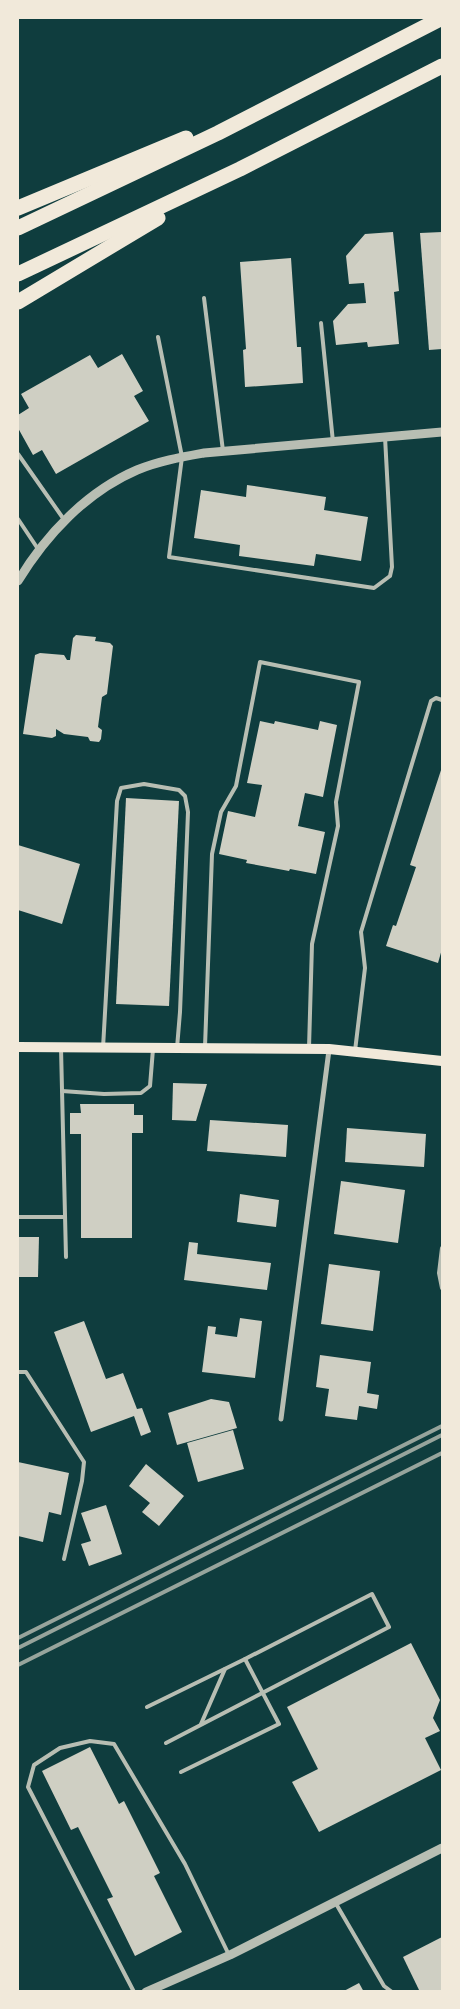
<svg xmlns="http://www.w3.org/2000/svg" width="460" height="2009" font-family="Montserrat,sans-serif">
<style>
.building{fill:#cfcfc3}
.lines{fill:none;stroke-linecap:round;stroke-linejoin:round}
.service{stroke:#b8beb3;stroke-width:4}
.minor{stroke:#b8beb3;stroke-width:5}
.tertiary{stroke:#b8beb3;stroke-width:9}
.secondary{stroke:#f1e9da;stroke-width:10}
.motorway{stroke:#f1e9da;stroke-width:15}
.rail{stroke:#97a49c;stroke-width:4}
</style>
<rect width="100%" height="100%" fill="#0f3d3e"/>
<g class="building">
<polygon points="393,232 399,291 394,292 399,344 368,347 367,342 336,345 333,321 348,304 366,303 364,283 349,284 346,256 365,234"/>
<polygon points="442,232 442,349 429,350 420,233"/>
<polygon points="291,258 297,347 301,347 303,383 245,387 243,350 246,349 240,262"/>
<polygon points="122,354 143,391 134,396 149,421 56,474 42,450 33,455 18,428 18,415 29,408 21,394 90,355 98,368"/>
<polygon points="247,485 326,497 324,510 368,517 361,561 316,554 314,566 239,556 240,545 194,538 201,490 246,497"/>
<polygon points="76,635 96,637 95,641 110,643 113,646 107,694 102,697 98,727 102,730 101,739 99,742 90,741 88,737 64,734 56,729 56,736 52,738 23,734 35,655 40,653 64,655 67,660 70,660 73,638"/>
<polygon points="260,721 274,724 275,721 318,730 320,721 337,725 323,797 305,793 298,826 325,832 316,874 290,869 289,871 246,863 247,860 219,854 228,811 255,817 262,785 247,783"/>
<polygon points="442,767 442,949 438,963 386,946 393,925 396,926 416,867 410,865"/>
<polygon points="126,798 179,801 169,1006 116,1004"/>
<polygon points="18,845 80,864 62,924 18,910"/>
<polygon points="173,1083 207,1084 196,1121 172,1120"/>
<polygon points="80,1104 134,1104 134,1115 143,1115 143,1133 132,1133 132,1238 81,1238 81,1134 70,1134 70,1113 81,1113"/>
<polygon points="210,1120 288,1125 286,1157 207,1151"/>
<polygon points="347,1128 426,1134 424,1167 345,1162"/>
<polygon points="341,1181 405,1190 398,1243 334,1234"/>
<polygon points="240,1194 279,1200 276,1227 237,1222"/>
<polygon points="18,1237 39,1237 38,1277 18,1277"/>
<polygon points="189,1242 198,1243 197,1254 271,1263 267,1290 184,1280"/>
<polygon points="329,1264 380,1271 373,1331 321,1324"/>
<polygon points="240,1318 262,1321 255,1378 202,1372 208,1326 216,1327 215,1334 237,1337"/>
<polygon points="84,1321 106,1379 123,1373 137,1409 142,1408 151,1432 141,1436 134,1416 91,1432 54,1332"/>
<polygon points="320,1355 371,1362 367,1393 379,1395 377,1409 359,1406 357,1420 325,1416 329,1389 316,1387"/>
<polygon points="211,1399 229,1402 237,1428 177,1445 168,1413"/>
<polygon points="233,1430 244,1469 198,1482 187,1443"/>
<polygon points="18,1462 69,1473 61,1515 49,1512 43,1542 18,1536"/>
<polygon points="146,1464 184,1496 159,1526 142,1512 150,1503 129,1486"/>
<polygon points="106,1505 122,1554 89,1566 81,1544 91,1541 81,1513"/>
<polygon points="411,1643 440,1700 433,1718 440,1731 425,1738 441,1770 319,1832 292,1782 318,1769 287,1707"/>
<polygon points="90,1747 119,1804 124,1801 160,1873 154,1876 182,1932 135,1956 107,1899 113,1897 78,1827 71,1830 42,1771"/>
<polygon points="442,1937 442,1992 420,1992 403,1957"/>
<polygon points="359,1983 364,1992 342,1992"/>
</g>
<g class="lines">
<g class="service">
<polyline points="204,298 223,451"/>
<polyline points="321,323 333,442"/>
<polyline points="158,337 182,457 169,557 374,588 390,576 392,567 385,437"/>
<polyline points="18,454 65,521"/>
<polyline points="18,519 38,549"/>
<polyline points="205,1047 212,854 221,812 236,786 260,662 359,682 336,802 338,826 312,944 309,1048"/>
<polyline points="61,1048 66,1257"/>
<polyline points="103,1048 117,801 121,788 144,784 179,790 185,796 188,812 180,1012 177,1048"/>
<polyline points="355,1051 365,968 361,932 431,701 436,698 442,700"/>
<polyline points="62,1091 104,1094 141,1093 150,1086 153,1049"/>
<polyline points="18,1217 64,1217"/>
<polyline points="442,1248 439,1273 442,1288"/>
<polyline points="18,1372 26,1372 84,1462 82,1481 64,1559"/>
<polyline points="147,1707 245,1659 279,1724 181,1772"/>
<polyline points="201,1724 225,1669"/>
<polyline points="166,1743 389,1627 372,1594 245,1659"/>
<polyline points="335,1902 384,1986 392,1992"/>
<polyline points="134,1992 28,1787 34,1765 60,1748 90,1741 114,1744 185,1864 229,1955"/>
</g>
<polyline class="minor" points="281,1419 329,1050"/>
<g class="tertiary">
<path d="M18,581C46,535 86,492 137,470C159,461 182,457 204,453L442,432"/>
<polyline points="146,1992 230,1955 442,1848"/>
</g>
<polyline class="secondary" points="18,1047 329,1049 442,1061"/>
<g class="motorway">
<polyline points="18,208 186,138"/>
<polyline points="18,228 218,133 442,18"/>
<polyline points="18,274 240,169 442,66"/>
<polyline points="18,302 158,218"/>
</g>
<g class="rail">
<polyline points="18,1638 442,1426"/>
<polyline points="18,1648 442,1435"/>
<polyline points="18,1665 442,1453"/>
</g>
</g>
<rect width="460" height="2009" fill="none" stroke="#f1e9da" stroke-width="38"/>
</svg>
